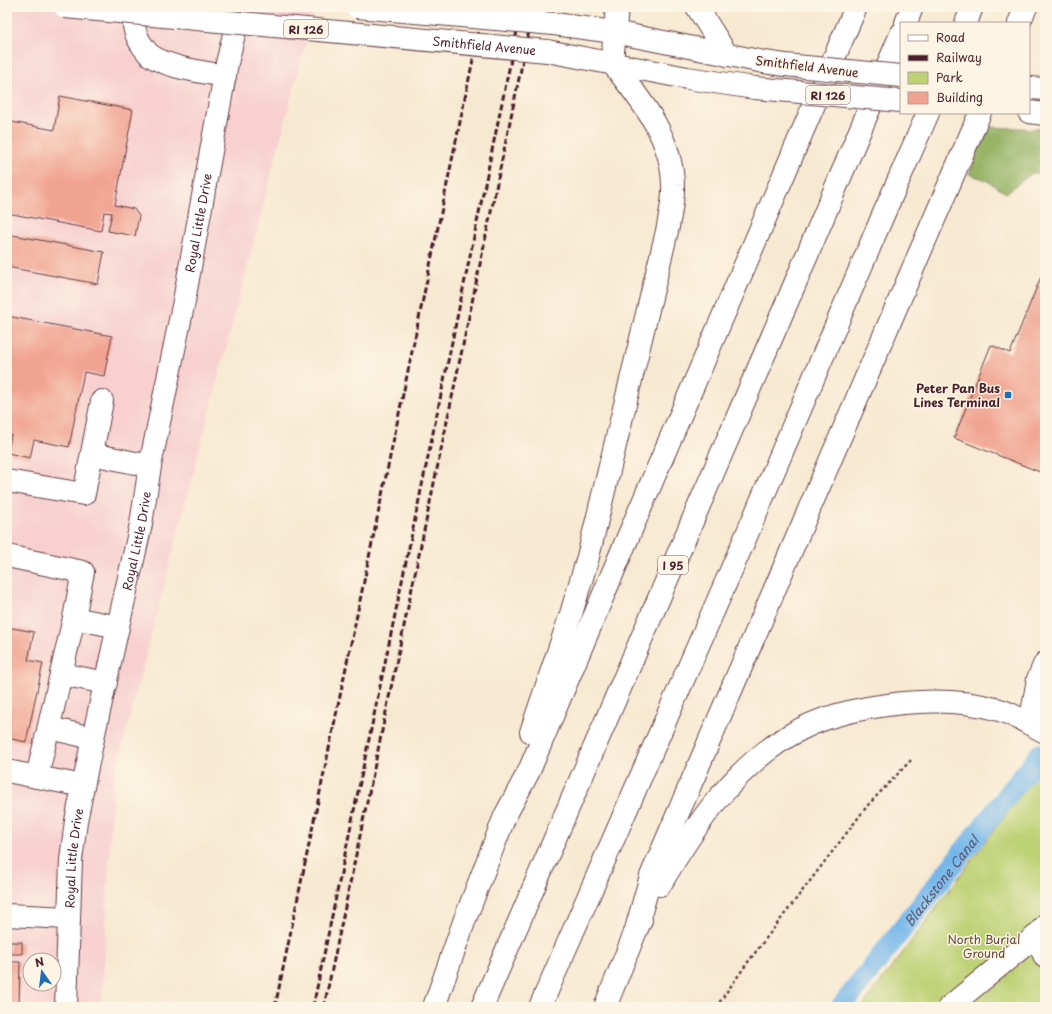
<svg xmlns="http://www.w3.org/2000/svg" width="1052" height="1014" font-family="'Playpen Sans',sans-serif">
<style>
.built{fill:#f7d0cf;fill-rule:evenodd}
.green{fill:#bdd175;stroke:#847850}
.forest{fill:#96b366;stroke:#706948}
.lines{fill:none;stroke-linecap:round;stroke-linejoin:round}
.canal{stroke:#74b7ea;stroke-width:21}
.building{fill:#f1a391}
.minor-casing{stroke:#643d44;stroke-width:24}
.major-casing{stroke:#643d44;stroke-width:24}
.highway-casing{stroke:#643d44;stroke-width:24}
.path{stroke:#643d44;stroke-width:2.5;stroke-dasharray:3 3;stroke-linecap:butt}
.minor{stroke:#fff;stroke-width:22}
.major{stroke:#fff;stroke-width:22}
.highway{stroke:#fff;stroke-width:22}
.rail{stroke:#4a1f2b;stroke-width:3;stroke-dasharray:6 3;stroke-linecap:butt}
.major-bridge-casing{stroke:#643d44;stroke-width:24;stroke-linecap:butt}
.major-bridge{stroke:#fff;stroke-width:22}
.poi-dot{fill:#1f6fb2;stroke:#fcf5e5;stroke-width:1.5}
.labels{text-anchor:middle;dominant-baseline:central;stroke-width:3;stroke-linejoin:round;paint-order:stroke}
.shield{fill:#fcf5e5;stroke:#7f5f63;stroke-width:1}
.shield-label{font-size:11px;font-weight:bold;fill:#4a1f2b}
.street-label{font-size:12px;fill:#4a1f2b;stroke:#fcf5e5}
.poi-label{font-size:12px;font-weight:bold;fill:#4a1f2b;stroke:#fcf5e5;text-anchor:end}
.park-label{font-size:12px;fill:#674c3e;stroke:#fcf5e5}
.water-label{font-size:13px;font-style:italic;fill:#59546e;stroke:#fcf5e5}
</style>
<rect width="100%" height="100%" fill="#fcf5e5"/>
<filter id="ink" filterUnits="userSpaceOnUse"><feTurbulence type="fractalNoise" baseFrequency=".025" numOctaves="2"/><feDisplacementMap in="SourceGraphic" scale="8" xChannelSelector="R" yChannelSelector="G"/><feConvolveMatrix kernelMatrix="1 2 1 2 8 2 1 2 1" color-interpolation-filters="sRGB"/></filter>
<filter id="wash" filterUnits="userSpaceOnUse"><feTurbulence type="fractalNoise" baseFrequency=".012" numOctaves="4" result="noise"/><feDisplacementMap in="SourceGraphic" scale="16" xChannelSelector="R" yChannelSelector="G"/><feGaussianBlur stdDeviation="0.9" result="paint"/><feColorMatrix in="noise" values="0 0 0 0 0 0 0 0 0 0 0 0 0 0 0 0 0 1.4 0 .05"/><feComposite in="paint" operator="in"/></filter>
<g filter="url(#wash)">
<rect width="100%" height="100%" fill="#f7e9d1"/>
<path class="built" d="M7,7H315L113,782L102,1007H7ZM30,960H54V984H30Z"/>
<polygon class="green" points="1045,762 1045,1007 862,1007"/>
<polygon class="forest" points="987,127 1045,129 1045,173 1032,173 1006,193 986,180 969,174"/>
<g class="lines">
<path class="canal" id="s1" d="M841,1007L1040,754"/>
</g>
<g id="blocks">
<g class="building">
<polygon points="60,96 133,110 115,205 134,209 139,216 135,236 108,231 112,213 104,212 101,231 7,213 7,121 54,130"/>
<polygon points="7,234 104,252 98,284 7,267"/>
<polygon points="1045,267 1045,474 954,438 991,345 1010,353"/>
<polygon points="7,316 112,336 104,376 84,372 69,447 34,440 30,458 8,453 11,435 7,435"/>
<polygon points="7,627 34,632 28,660 43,663 26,742 7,738"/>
<rect x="10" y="942" width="12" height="12"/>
<polygon points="7,962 20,962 19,1007 7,1007"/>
</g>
</g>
</g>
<g filter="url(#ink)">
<use href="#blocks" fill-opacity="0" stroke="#643d44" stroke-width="1"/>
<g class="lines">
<g class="minor-casing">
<g id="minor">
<path d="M134,7C132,23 134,35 144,48C146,50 147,53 150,55C168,68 203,72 225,76"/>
<polyline points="92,454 150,466"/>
<polyline points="7,481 84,494 102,401"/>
<polyline points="7,556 83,572 74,618 118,627"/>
<polyline points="1045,663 1038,679 1030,724 1045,732"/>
<polyline points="61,674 74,618"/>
<polyline points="49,728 93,738"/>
<polyline points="7,771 37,777 61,674 106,683"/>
<polyline points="37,777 83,786"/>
<polyline points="7,915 69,918"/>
<polyline points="1036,936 1045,957"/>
<path id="s2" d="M66,1007L71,860L76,821L93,738L141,524L150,466L184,301L227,63L236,26L238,7"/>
<polyline points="949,1007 1036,936 1045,926"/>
</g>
</g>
<g class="major-casing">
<g id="major">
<polyline points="554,24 614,32 764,62"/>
<polyline points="547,51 687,78 755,88"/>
<polyline points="1029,88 1045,89"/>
<polyline points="1029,112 1045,114"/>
</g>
</g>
<g class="highway-casing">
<g id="highway">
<polyline points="697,7 727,55"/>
<polyline points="906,23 912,7"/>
<polyline points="966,23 972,7"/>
<polyline points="1019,23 1026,7"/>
<path d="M531,732L571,614L588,557L668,227C670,213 674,199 673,185C672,136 640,99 612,63L617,7"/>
<path d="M660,885C695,825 737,762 801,729C832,713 868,707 903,703C934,700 967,701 996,709C1008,712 1019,718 1030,724"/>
<polyline points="635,933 651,876 980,113"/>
<polyline points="434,1007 465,919 505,816 529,771 619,558 856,7"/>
<polyline points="482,1007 791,293 901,34"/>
<polyline points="540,1007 747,534 881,220 928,113"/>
<polyline points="605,1007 635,933 641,920"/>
</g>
</g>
<polyline class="path" points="716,1007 748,962 868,805 913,758"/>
<use href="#minor" class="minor"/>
<use href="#major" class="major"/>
<use href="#highway" class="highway"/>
<g class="rail">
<polyline points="275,1007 484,7"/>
<polyline points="313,1007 522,7"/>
<polyline points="324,1007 534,7"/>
</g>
<g class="major-bridge-casing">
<g id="major-bridge">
<path id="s3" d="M65,7L547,51"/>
<polyline points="357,7 554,24"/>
<polyline points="764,62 785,65 901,76"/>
<polyline points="755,88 901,101"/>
</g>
</g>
<use href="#major-bridge" class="major-bridge"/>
</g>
</g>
<rect class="poi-dot" x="1004" y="391" width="8" height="8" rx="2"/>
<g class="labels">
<g class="shield">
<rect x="284" y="20" width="44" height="18" rx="3"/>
<rect x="806" y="86" width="44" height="18" rx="3"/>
<rect x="658" y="556" width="30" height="18" rx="3"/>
</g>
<g class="shield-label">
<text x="306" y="29">RI 126</text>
<text x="828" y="95">RI 126</text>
<text x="673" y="565">I 95</text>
</g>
<g class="street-label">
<text stroke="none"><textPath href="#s3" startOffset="421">Smithfield Avenue</textPath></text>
<text transform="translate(807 66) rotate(7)">Smithfield Avenue</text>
<text stroke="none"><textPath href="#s2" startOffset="797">Royal Little Drive</textPath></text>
<text stroke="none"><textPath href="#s2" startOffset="473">Royal Little Drive</textPath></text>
<text stroke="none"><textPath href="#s2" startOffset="149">Royal Little Drive</textPath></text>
</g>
<g class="poi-label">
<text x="1000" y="388">Peter Pan Bus<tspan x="1000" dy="14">Lines Terminal</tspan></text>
</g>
<g class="park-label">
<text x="984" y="939">North Burial<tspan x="984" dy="14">Ground</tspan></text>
</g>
<g class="water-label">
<text stroke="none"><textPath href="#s1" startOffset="161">Blackstone Canal</textPath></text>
</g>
</g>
<rect width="1052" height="1014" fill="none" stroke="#fcf5e5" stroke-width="24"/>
<rect x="900" y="22" width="130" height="92" fill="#fcf5e5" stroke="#b59f9b"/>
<rect x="908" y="35" width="20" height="6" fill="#ffffff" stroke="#b59f9b"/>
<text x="936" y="42" font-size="12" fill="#4a1f2b">Road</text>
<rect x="908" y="55" width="20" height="6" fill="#4a1f2b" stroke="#b59f9b"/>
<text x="936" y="62" font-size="12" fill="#4a1f2b">Railway</text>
<rect x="908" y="72" width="20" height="12" fill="#bdd175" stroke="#b59f9b"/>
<text x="936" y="82" font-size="12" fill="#4a1f2b">Park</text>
<rect x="908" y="92" width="20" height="12" fill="#f1a391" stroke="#b59f9b"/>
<text x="936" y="102" font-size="12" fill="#4a1f2b">Building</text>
<g transform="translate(42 972) rotate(346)"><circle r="19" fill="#fcf5e5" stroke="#b59f9b"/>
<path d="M0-3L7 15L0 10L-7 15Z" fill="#1f6fb2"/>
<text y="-6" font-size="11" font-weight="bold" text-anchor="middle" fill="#4a1f2b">N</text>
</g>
</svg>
